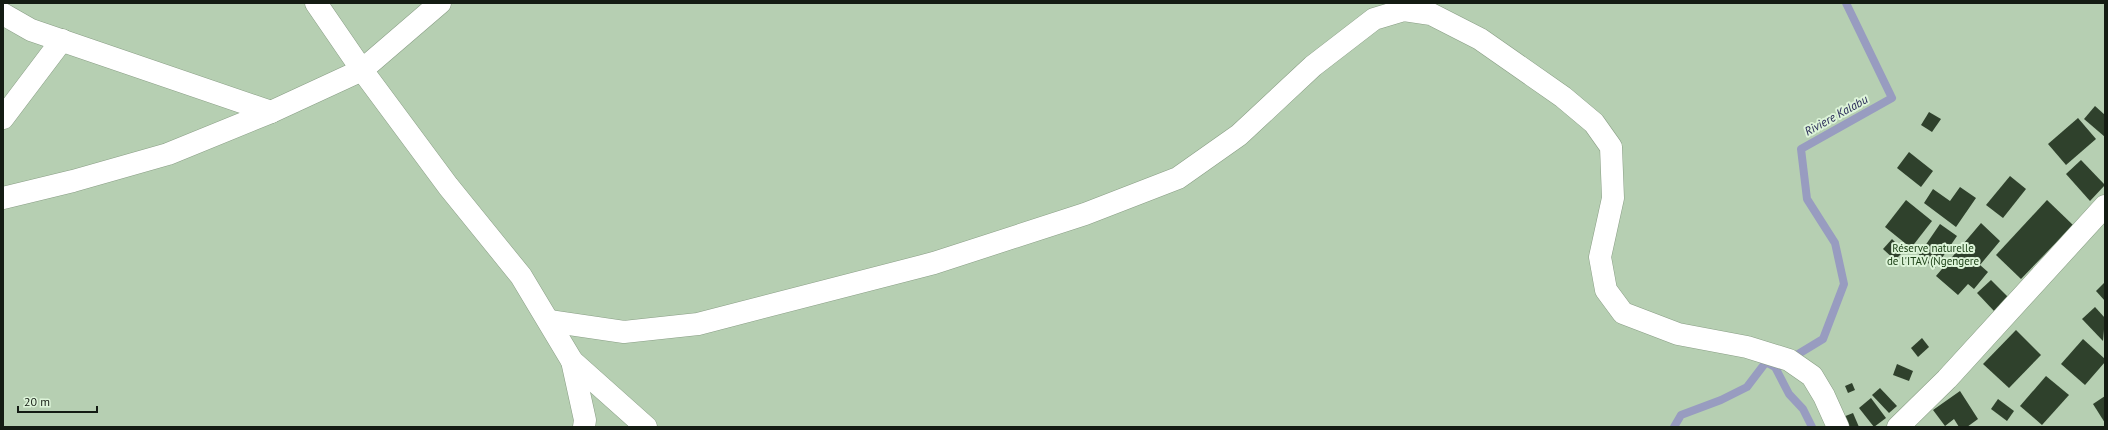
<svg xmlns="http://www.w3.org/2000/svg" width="2108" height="430" font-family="'PT Sans',sans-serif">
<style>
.green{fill:#b6cfb2}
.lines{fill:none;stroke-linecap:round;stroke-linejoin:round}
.stream{stroke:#989cc0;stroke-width:8}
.building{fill:#2f412c}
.minor-casing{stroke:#899e85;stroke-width:23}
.minor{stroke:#fff;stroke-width:22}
.labels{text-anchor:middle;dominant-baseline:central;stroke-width:4;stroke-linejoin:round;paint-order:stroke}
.park-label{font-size:11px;fill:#1b4015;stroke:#ddf4d9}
.water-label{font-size:12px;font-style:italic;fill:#282958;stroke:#ddf4d9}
</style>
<rect width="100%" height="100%" fill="#ddf4d9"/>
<rect class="green" x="3" y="3" width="2102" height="424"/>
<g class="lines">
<g class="stream">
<polyline points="1790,359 1823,339 1844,284 1835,243 1807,199 1801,149 1892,98 1846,3"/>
<polyline points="1775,367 1789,394 1803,409 1812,427"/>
<polyline points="1674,427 1681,415 1721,400 1747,387 1766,362 1773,366"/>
</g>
</g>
<g class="building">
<polygon points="2095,106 2105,115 2105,137 2084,119"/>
<polygon points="1929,112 1941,119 1932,132 1921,125"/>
<polygon points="2078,118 2096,139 2066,165 2048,144"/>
<polygon points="1909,152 1933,171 1921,187 1897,168"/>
<polygon points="2081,160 2105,185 2090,201 2066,174"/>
<polygon points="2010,176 2026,189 2003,218 1986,205"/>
<polygon points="1960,187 1976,198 1956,227 1924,203 1933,189 1950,201"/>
<polygon points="1906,200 1932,221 1911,248 1885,227"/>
<polygon points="2047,200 2073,225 2021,279 1996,255"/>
<polygon points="1981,223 2000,241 1980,265 1988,272 1974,289 1968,284 1958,295 1936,276"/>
<polygon points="1940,224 1957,236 1935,268 1918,256"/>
<polygon points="1892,239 1904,251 1895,260 1883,249"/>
<polygon points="1991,280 2008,297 1994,311 1977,293"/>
<polygon points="2105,282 2105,301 2096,291"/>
<polygon points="2095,307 2105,318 2103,341 2082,319"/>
<polygon points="2016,330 2041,355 2009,388 1983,364"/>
<polygon points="1922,338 1929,347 1918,357 1911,348"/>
<polygon points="2083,339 2105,359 2105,362 2085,385 2061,364"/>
<polygon points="1897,364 1913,371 1909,381 1893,375"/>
<polygon points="2046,376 2069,395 2042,425 2020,406"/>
<polygon points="1852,383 1855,390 1848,393 1845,386"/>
<polygon points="1880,388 1897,406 1889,413 1872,395"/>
<polygon points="1960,391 1978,419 1967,427 1959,427 1954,419 1945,426 1933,410"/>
<polygon points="2105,396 2105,423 2093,404"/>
<polygon points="1871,398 1886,418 1874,427 1859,408"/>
<polygon points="1998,399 2014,411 2007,421 1991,409"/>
<polygon points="1853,413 1859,427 1847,427 1843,417"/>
</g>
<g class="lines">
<g class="minor-casing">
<g id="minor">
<polyline points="316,3 362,70 448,186 521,276 572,361 585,420 584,427"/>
<polyline points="3,14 31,30 271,112"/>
<polyline points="3,118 62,40"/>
<polyline points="3,198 73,181 168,154 271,112 362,70 440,3"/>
<polyline points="549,321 624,332 698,324 934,263 1085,214 1178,178 1239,135 1313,66 1374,19 1404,10 1431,14 1480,39 1563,97 1594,123 1611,147 1613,198 1600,257 1606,290 1623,313 1678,334 1747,347 1789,360 1812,376 1824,396 1838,427"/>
<polyline points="572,361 646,427"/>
<polyline points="1898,427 1947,379 2105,206"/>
</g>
</g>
<use href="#minor" class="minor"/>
</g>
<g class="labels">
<g class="park-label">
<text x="1933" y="248">Réserve naturelle<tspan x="1933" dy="13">de l'ITAV (Ngengere</tspan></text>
</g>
<g class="water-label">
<text transform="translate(1836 115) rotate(-29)">Riviere Kalabu</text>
</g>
</g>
<rect width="2108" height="430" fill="none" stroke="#141c13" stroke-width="8"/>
<path d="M18 406v6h79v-6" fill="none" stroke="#141c13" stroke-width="2"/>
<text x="24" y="406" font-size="12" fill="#141c13" stroke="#ddf4d9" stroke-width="3" paint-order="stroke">20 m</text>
</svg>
